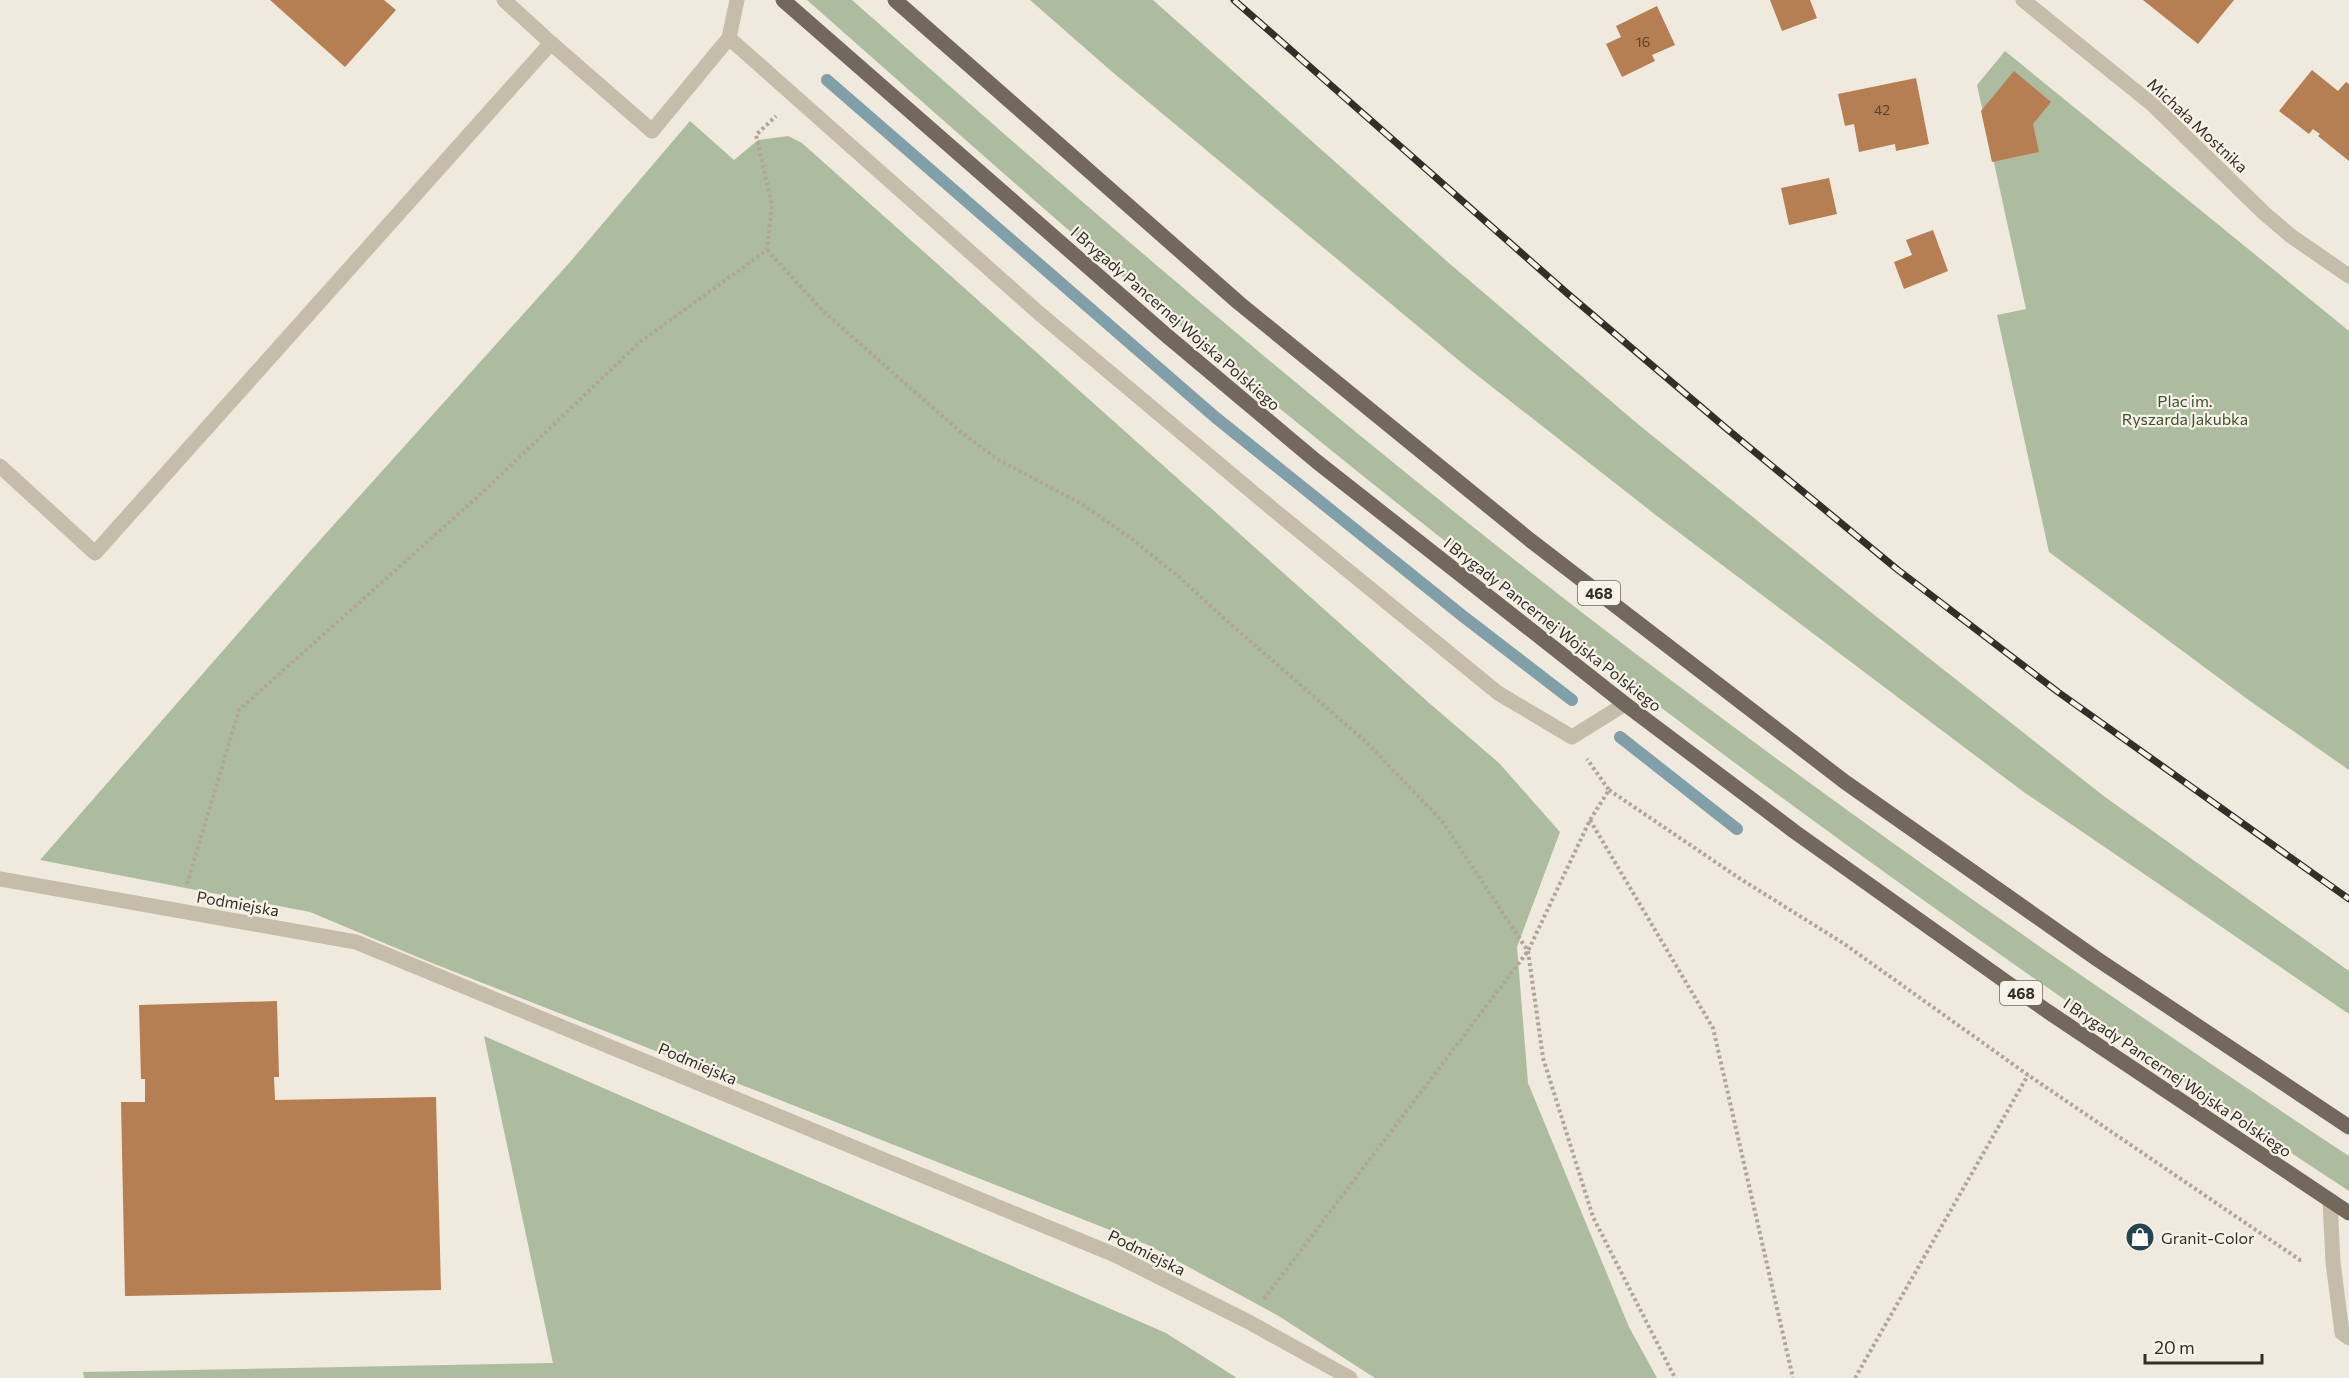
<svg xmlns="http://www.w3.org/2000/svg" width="2349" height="1378" font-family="Commissioner,sans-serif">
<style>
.green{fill:#adbc9f}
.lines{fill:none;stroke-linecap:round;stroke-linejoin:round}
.stream{stroke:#809fa8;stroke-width:12}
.building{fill:#b67e53}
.path{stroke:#b1a695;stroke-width:4;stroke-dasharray:3 3;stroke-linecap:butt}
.lane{stroke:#c5bcaa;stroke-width:15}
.street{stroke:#c5bcaa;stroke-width:15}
.primary{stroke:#74685c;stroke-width:15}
.rail-casing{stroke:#342e29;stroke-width:7}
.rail{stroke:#f7f3e9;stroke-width:4.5;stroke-dasharray:14;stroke-linecap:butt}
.labels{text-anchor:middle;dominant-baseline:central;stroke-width:4.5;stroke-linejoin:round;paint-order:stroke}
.number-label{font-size:14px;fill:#544234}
.shield{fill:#f7f3e9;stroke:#6e6963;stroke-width:1.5}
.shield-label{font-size:15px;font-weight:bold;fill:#342e29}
.street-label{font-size:16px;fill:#342e29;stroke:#f7f3e9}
.park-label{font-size:16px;fill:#3e4f30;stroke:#f7f3e9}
.poi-label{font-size:16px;fill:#342e29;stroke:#f7f3e9;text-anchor:start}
</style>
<rect width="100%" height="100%" fill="#efeadd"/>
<g class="green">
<path d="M807,0H852C1115,233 1383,463 1664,675C1887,843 2116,1002 2349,1156V1191C1988,955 1640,701 1305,429C1135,291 971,145 807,0Z"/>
<polygon points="1030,0 1153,0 1450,264 1639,425 1868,610 2105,797 2349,971 2349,1014 2021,790 1657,516 1468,368 1110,70"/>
<polygon points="2005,51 2349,331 2349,770 2250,701 2049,552 1997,315 2026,309 1977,85"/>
<polygon points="690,121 734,160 758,140 788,136 802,143 1428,702 1499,763 1560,832 1517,947 1528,1083 1629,1327 1657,1378 1375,1378 1277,1315 1148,1245 427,961 310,912 40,860 303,559 570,262"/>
<polygon points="484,1036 1166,1333 1237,1378 84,1378 83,1372 553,1363"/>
</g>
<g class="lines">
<g class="stream">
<polyline points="827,80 1215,417 1464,617 1572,700"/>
<polyline points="1620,737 1737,829"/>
</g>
</g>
<g class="building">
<polygon points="270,0 384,0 396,10 345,67"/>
<polygon points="1770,0 1810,0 1817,18 1782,31"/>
<polygon points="2143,0 2234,0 2198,44"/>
<polygon points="1657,6 1675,45 1652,55 1655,61 1622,77 1606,44 1621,37 1616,26"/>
<polygon points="2312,70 2338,91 2346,82 2349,84 2349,161 2318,136 2320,134 2313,129 2309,134 2279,111"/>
<polygon points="2014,71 2051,102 2033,124 2039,152 1992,162 1981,111"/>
<polygon points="1916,78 1929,144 1896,151 1895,144 1859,152 1854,124 1845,126 1838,94"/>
<polygon points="1829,178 1837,214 1789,225 1781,188"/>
<polygon points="1933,230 1948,271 1904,289 1894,262 1912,255 1906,240"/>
<polygon points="277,1001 279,1077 274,1077 275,1100 436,1097 441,1290 125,1296 121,1102 145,1102 145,1079 141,1079 139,1005"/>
</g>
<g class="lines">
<g class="path">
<polyline points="767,250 824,312 957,429 997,459 1082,504 1132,539 1179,577 1227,621 1366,742 1442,821 1528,951 1543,1058 1593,1217 1675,1378"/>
<polyline points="1609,790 1739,878 1843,943 2028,1075 2300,1260 2304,1260"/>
<polyline points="1590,820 1713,1028 1793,1378"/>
<polyline points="187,884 239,710 483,492 640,342 767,250 772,205 756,135 776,116"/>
<polyline points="1264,1299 1528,951 1590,820 1609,790 1587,759"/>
<polyline points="1855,1378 2028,1075"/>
</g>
<g class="lane">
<polyline points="729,38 1040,314 1275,511 1498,693 1572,737 1625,704"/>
<polyline points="551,43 652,131 729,38 737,0"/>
<polyline points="0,466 95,553 551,43 504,0"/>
<polyline points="2330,1201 2333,1262 2342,1333 2349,1338"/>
</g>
<g class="street">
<polyline points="2023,0 2153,105 2264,213 2291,236 2349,276"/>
<polyline points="0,879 356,942 1115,1255 1247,1321 1350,1378"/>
</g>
<g class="primary">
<polyline points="783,0 1166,335 1316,461 1625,704 1795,832 2047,1011 2349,1213"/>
<polyline points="895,0 1239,303 1530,540 1845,782 2097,959 2349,1127"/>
</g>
<g class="rail-casing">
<polyline id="rail" points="1234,0 1568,294 1727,429 1898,570 2058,692 2349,899"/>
</g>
<use href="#rail" class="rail"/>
</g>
<defs>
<g id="shop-disc" transform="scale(1.5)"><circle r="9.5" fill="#244550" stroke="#f7f3e9"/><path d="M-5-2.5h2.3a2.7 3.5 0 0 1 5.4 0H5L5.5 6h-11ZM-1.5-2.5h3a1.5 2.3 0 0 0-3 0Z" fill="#fff"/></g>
</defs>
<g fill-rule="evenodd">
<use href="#shop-disc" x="2140" y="1237"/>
</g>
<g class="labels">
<g class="number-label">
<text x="1643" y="41">16</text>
<text x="1882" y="109">42</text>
</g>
<g class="shield">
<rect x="1578" y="581" width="42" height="24" rx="4.5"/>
<rect x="2000" y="981" width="42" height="24" rx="4.5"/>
</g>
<g class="shield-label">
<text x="1599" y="593">468</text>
<text x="2021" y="993">468</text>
</g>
<g class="street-label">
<text transform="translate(2198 125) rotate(43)">Michała Mostnika</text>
<text transform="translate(1176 318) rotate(41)">I Brygady Pancernej Wojska Polskiego</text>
<text transform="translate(1553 624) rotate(38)">I Brygady Pancernej Wojska Polskiego</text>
<text transform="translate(238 903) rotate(10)">Podmiejska</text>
<text transform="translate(698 1063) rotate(23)">Podmiejska</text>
<text transform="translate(2178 1077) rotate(34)">I Brygady Pancernej Wojska Polskiego</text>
<text transform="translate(1147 1252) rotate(26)">Podmiejska</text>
</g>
<g class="park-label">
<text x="2185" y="400">Plac im.<tspan x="2185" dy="18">Ryszarda Jakubka</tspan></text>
</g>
<g class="poi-label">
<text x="2161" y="1237">Granit-Color</text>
</g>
</g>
<path d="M2145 1354v9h117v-9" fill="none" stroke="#342e29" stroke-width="3"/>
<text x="2154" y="1354" font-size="18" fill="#342e29" stroke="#f7f3e9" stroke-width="4.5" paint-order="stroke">20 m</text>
</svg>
